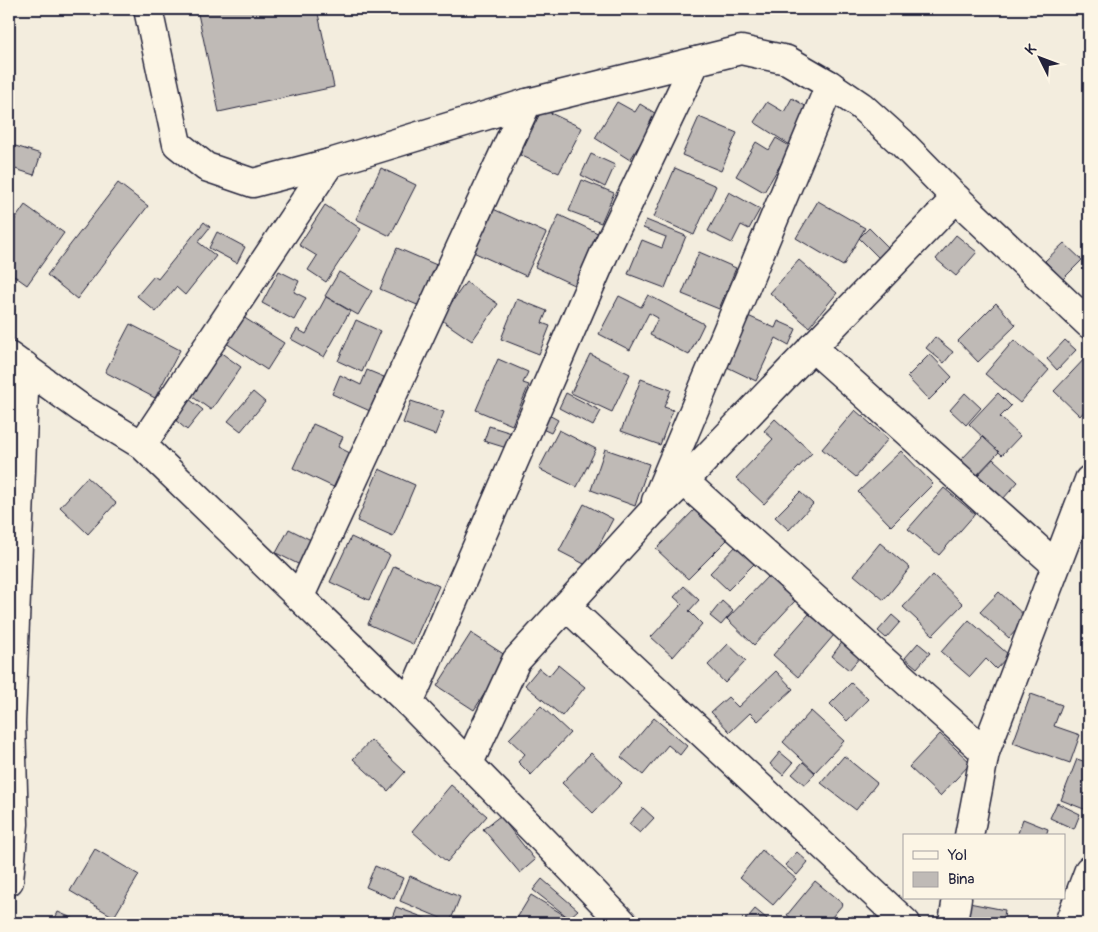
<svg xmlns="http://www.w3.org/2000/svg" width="1098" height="932" font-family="Pangolin,sans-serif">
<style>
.building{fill:#bfbab6;stroke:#22223b}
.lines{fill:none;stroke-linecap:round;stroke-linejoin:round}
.minor-casing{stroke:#22223b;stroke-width:31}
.minor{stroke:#fcf5e5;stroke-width:28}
</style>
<rect width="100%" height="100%" fill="#f3edde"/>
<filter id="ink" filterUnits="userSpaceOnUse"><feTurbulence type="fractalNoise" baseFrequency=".02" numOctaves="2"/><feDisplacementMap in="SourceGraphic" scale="10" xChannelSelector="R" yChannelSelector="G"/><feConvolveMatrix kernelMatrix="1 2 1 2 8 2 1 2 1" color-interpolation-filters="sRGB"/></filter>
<g filter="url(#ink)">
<g class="building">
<polygon points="197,9 317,9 334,87 219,112"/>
<polygon points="792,98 812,110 790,145 754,122 767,102 784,112"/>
<polygon points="617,102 635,112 640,104 658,115 630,160 595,138"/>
<polygon points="542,109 582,128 559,173 520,155"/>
<polygon points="699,117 737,133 721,171 682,155"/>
<polygon points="776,138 791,147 764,192 736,176 756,142 769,150"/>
<polygon points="9,144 41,154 34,175 9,167"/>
<polygon points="591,154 615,165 605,187 581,175"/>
<polygon points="381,168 416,185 390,236 356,219"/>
<polygon points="675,168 716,186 694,235 654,217"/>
<polygon points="582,180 614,193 601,223 569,211"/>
<polygon points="118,183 148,206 77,299 47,275"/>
<polygon points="729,192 760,209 749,229 741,225 732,243 708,231"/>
<polygon points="818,201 865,228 843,266 796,238"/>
<polygon points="25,205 64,233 27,285 9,272 9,244 14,237 9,233 9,228"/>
<polygon points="325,205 361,229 326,282 308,270 317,256 299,245"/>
<polygon points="491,208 546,233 526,276 471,251"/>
<polygon points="559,215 602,235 578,287 535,267"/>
<polygon points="646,220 686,236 665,288 628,274 642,240 662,248 666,237 643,228"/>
<polygon points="204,222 210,227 198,242 216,256 185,295 176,287 156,312 137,296 154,276 158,279"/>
<polygon points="869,228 889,248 879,258 859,238"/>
<polygon points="217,232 245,247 237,263 209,248"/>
<polygon points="956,235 977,252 956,276 936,259"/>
<polygon points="1064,243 1082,260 1063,279 1045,261"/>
<polygon points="397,248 439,266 422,307 380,289"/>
<polygon points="699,252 736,268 719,309 682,294"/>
<polygon points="799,260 837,293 809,327 770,293"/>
<polygon points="279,271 299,281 294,292 306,298 294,320 262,303"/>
<polygon points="339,272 372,291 358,315 325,296"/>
<polygon points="466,282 498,304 472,341 440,319"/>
<polygon points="648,295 704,324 689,355 650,335 658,318 649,313 630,350 599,334 619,296 641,307"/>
<polygon points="326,297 350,311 324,357 291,339 297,329 306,334"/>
<polygon points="517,299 547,311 542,323 550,326 539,354 501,339"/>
<polygon points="996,303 1016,325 978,362 958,341"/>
<polygon points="9,304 15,310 9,317"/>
<polygon points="748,316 775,328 778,321 796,329 789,345 776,338 756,381 725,366"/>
<polygon points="243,317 284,343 267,370 226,343"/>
<polygon points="356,320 380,331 362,372 338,361"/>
<polygon points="130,324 180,350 155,398 105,372"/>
<polygon points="935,337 953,352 944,363 926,348"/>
<polygon points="1014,340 1049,370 1020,403 985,374"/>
<polygon points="1065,340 1076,350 1057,370 1047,359"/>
<polygon points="220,352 241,367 211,410 190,395"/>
<polygon points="590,354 630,374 612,412 571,393"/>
<polygon points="930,354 952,377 929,400 907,377"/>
<polygon points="1089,354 1089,406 1080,416 1054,391"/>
<polygon points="498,359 528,372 523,383 529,385 512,425 476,410"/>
<polygon points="367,370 384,377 370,411 332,394 340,375 361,385"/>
<polygon points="641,379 671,390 664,407 673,410 660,445 621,431"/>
<polygon points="253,392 265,402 241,431 228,421"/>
<polygon points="566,393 601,411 593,426 559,408"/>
<polygon points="965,393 981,408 966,425 950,410"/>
<polygon points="998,393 1011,406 1000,417 1020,436 1002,455 969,424"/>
<polygon points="189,399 203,410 187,430 173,418"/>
<polygon points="411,401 444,412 435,435 403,423"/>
<polygon points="855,410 888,439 856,477 822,449"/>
<polygon points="545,413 558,420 551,433 538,427"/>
<polygon points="775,419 812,453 764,504 736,478 773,439 764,431"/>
<polygon points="313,424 343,437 338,447 358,457 342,491 293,468"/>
<polygon points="489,426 515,434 510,449 484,441"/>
<polygon points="559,430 596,449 577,487 539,469"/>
<polygon points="983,437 999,452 976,476 960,461"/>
<polygon points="605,449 649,464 635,506 591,490"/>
<polygon points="901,451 933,484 891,526 858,492"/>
<polygon points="993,459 1018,482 1003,499 978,475"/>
<polygon points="379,469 415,485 393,537 357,521"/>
<polygon points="87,477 116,503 88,534 60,507"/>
<polygon points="944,488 975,514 939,555 908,529"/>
<polygon points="800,492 813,504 789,530 775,517"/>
<polygon points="584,504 613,519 588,566 559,551"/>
<polygon points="696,508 728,539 688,579 656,549"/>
<polygon points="289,529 315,542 302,566 276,553"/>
<polygon points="351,537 390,555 369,600 330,582"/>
<polygon points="880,543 910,568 884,600 854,575"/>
<polygon points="738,544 756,562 728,590 710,573"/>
<polygon points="394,566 439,586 413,644 368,624"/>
<polygon points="933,575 963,604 933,635 903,607"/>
<polygon points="768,576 795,601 754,645 727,619"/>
<polygon points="684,586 699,600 689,611 702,624 673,657 651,637 682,604 674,597"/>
<polygon points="999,592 1027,618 1009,638 980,612"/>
<polygon points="722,601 733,611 721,625 710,616"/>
<polygon points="809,614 834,635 798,677 773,655"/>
<polygon points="892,615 900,622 886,638 878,631"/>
<polygon points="969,620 1009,655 996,669 986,659 970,677 941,652"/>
<polygon points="471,633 508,657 474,710 437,686"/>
<polygon points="843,641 861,656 849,670 832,656"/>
<polygon points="918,643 930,653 917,668 905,658"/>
<polygon points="728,644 746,661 725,683 708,665"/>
<polygon points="558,665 585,687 562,716 525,685 539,668 549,676"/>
<polygon points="776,671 793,689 758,721 750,713 730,732 711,712 728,697 738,707"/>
<polygon points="851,683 868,699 847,721 830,704"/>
<polygon points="1031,694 1062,705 1054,726 1080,735 1070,763 1013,743"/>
<polygon points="541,706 570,733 531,775 518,762 525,754 509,739"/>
<polygon points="811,711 844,741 815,772 783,742"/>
<polygon points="654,718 687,746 680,755 668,745 643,775 621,757"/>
<polygon points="940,734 971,763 940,796 909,767"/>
<polygon points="371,740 405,772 388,791 353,759"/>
<polygon points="780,752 793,763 783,775 770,764"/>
<polygon points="591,753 622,783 593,813 562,783"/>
<polygon points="844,756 877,783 856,810 821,783"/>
<polygon points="1077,759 1089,763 1089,811 1061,800"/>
<polygon points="803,762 815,773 805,785 792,774"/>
<polygon points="451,785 487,816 447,862 412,831"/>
<polygon points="1057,803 1080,814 1074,829 1050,818"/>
<polygon points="643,808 654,818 640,833 629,824"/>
<polygon points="500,816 535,860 520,873 483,829"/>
<polygon points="1023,819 1048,829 1046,836 1017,836"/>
<polygon points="95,849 139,875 114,917 70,891"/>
<polygon points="762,850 796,879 773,905 740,877"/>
<polygon points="797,852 808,862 797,875 785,865"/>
<polygon points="375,866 403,878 394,899 366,887"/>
<polygon points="410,876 460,897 450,922 400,901"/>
<polygon points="542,879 578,910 569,918 533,890"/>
<polygon points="815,881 843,904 827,923 798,923 787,915"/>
<polygon points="531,895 569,918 566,923 514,923"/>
<polygon points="969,903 1005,910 1003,923 964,923"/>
<polygon points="396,907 438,923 390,923"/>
<polygon points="755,909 772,923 743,923"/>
<polygon points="58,912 83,923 53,923"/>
<polygon points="852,916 868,923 849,923"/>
<polygon points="252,917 263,923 249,923"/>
</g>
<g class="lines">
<g class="minor-casing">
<g id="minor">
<polyline points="148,9 177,144 206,167 253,183 330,163 527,103 741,50 787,60 830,85 861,106 902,143 956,198 1089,324"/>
<polyline points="812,347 1056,565"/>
<polyline points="9,356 81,408 142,445 409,703 554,851 623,923"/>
<polyline points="142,445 330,163"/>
<polyline points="684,481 985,752"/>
<polyline points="656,501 830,85"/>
<polyline points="300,596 527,103"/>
<polyline points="566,606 906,923"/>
<polyline points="409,703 604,254 696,61"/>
<polyline points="469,763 516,661 652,512 684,481 956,198"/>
<polyline points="969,836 985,752 1089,480"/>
<polyline points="9,881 14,824 11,723 25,366"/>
<polyline points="953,923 957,898"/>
<polyline points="1069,923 1089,870"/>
</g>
</g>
<use href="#minor" class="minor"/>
</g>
</g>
<rect width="1098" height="932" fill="none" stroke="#fcf5e5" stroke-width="30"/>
<rect x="15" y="15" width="1068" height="902" fill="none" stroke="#22223b" stroke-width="2" filter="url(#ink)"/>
<rect x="903" y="834" width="162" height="65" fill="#fcf5e5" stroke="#a5a1a1"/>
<rect x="913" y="851" width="25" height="8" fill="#fcf5e5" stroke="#a5a1a1"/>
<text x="948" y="860" font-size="15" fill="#22223b">Yol</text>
<rect x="913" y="872" width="25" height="15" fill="#bfbab6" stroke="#a5a1a1"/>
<text x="948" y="884" font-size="15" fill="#22223b">Bina</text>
<g transform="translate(1040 58) rotate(312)" stroke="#fcf5e5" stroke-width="4" paint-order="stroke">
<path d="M0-4L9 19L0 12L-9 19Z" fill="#22223b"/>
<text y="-8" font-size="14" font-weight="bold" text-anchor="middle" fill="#22223b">K</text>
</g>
</svg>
